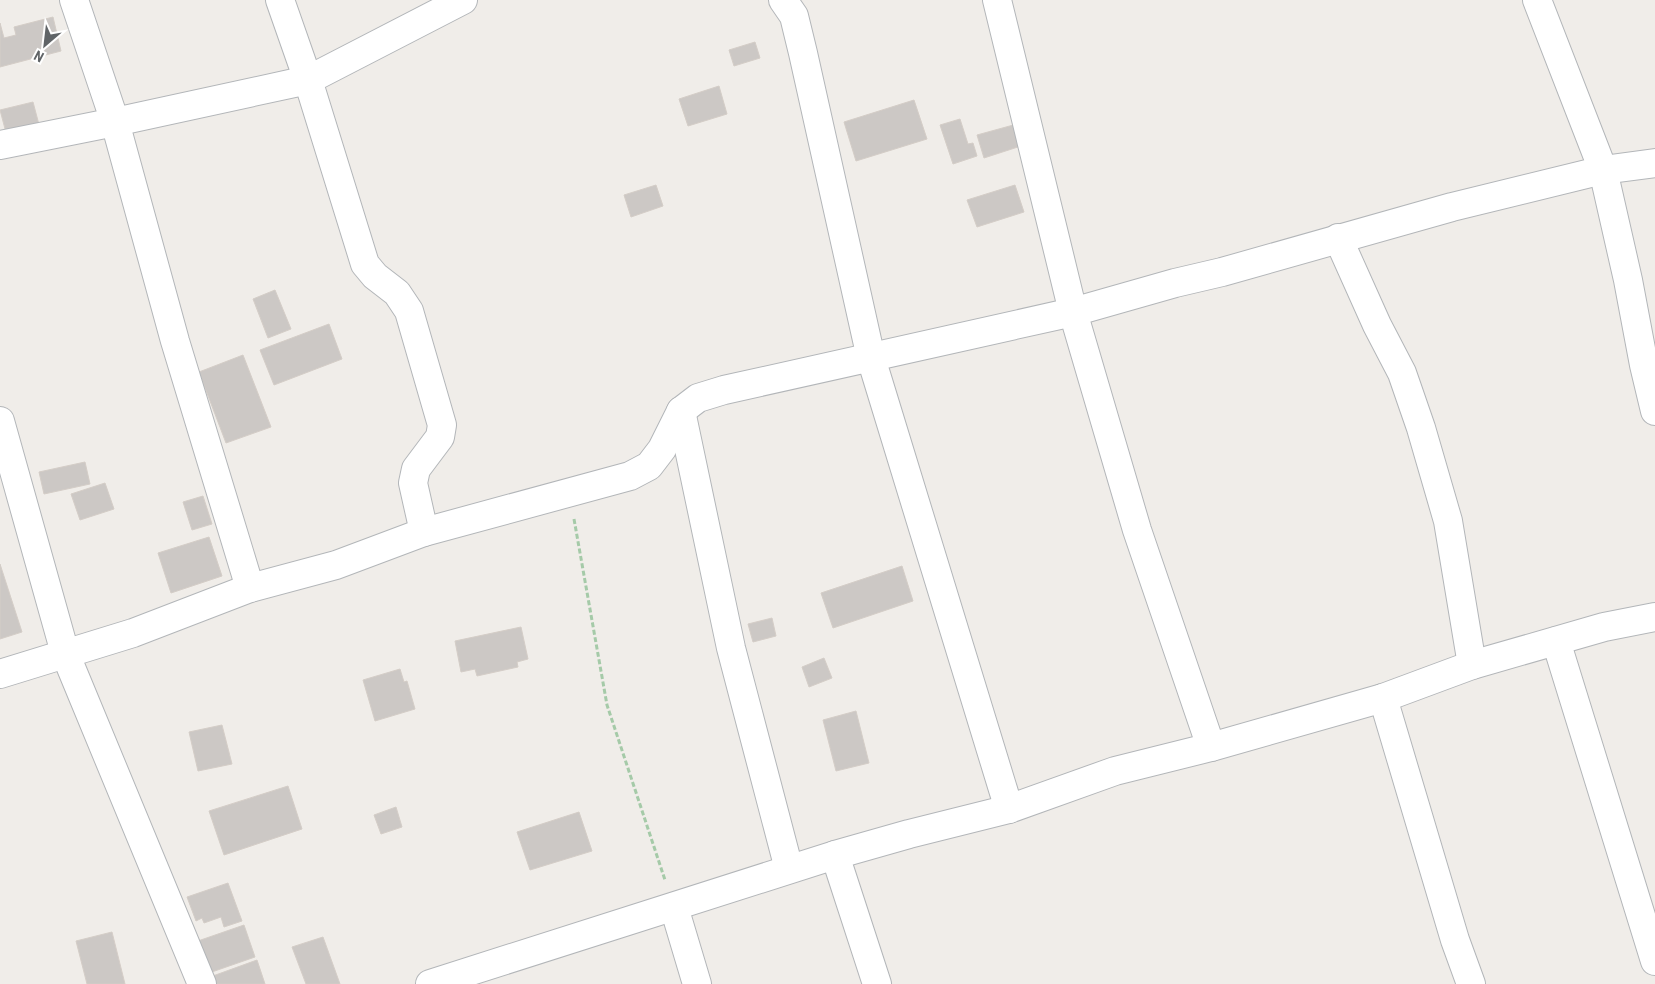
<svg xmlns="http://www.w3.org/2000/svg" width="1655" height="984" font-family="'Roboto Condensed',sans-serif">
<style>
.building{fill:#ccc8c5;stroke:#d4cdc7}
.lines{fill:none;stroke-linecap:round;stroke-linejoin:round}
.minor-casing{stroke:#b3b6b9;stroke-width:30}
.path{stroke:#a5caa8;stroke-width:3;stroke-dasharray:5 2.5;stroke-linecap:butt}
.minor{stroke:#fff;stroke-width:28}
</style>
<rect width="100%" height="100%" fill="#f0ede9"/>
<g class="building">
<polygon points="53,17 61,51 0,67 0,23 4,38 16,35 14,27"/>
<polygon points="755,42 760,58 734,66 729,50"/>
<polygon points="719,86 727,114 688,126 679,99"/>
<polygon points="914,100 927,139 856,161 844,122"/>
<polygon points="33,102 42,136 9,144 0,110"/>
<polygon points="960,119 968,144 973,143 977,156 953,164 940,125"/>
<polygon points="1017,124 1024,145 984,158 977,135"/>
<polygon points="656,185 663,206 631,217 624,195"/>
<polygon points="1015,185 1024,212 977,227 967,200"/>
<polygon points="275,290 291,329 268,338 253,299"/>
<polygon points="329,324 342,359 274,385 260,350"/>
<polygon points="243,355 271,427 226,443 199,372"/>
<polygon points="85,462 90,484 44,494 39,472"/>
<polygon points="105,483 114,509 80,520 71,494"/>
<polygon points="203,496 212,524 192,530 183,502"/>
<polygon points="209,537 222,576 171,593 158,553"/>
<polygon points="0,564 22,632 0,639"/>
<polygon points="902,566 913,601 833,628 821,593"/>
<polygon points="772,618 776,636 753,642 748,624"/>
<polygon points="521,627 528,659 517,662 518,667 477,676 475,669 461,672 455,641"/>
<polygon points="824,658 832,678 809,687 802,667"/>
<polygon points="400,669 404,682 407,681 415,709 375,721 363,680"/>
<polygon points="856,711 869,763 836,771 823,720"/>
<polygon points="222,725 232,764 198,771 189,732"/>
<polygon points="288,786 302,829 224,855 209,811"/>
<polygon points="396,807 402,827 381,834 374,815"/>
<polygon points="579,812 592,851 530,870 517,832"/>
<polygon points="228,883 242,921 224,927 221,917 204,923 202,918 196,921 187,897"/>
<polygon points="244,925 255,957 206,974 195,942"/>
<polygon points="112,932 125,984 87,984 76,941"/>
<polygon points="323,937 340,984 306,984 292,947"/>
<polygon points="257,960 265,984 200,984 199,981"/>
</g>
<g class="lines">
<g class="minor-casing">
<g id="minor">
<polyline points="74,0 115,122 175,341 250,588"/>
<polyline points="280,0 308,80 365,264 375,276 397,293 409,311 442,425 440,437 416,469 413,483 424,532"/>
<polyline points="783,0 794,16 803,53 871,358 1009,809"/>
<polyline points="997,0 1073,312 1137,530 1211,747"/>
<polyline points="1537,0 1603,170 1628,280 1644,365 1655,411"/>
<polyline points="0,145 115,122 308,80 463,0"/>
<polyline points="1338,238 1377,325 1402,373 1421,428 1448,521 1472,665"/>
<polyline points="681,411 731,648 789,869"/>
<polyline points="0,421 65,653 202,984"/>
<polyline points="1556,641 1655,961"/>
<polyline points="0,674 133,633 250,588 336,565 424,532 630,476 649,466 662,449 681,411 698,398 724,390 1073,312 1175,283 1222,272 1452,207 1603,170 1655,163"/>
<polyline points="1383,698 1455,940 1471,984"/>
<polyline points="835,855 877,984"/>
<polyline points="674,907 697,984"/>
<polyline points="430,984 835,855 909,834 1009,809 1115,771 1211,747 1383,698 1472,665 1604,627 1655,617"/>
</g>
</g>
<polyline class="path" points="574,519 607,705 665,880"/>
<use href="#minor" class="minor"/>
</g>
<g transform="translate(45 45) rotate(208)" stroke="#ffffff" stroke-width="4" paint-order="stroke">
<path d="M0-4L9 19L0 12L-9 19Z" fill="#606467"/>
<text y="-8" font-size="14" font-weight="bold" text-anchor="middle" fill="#606467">N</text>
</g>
</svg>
